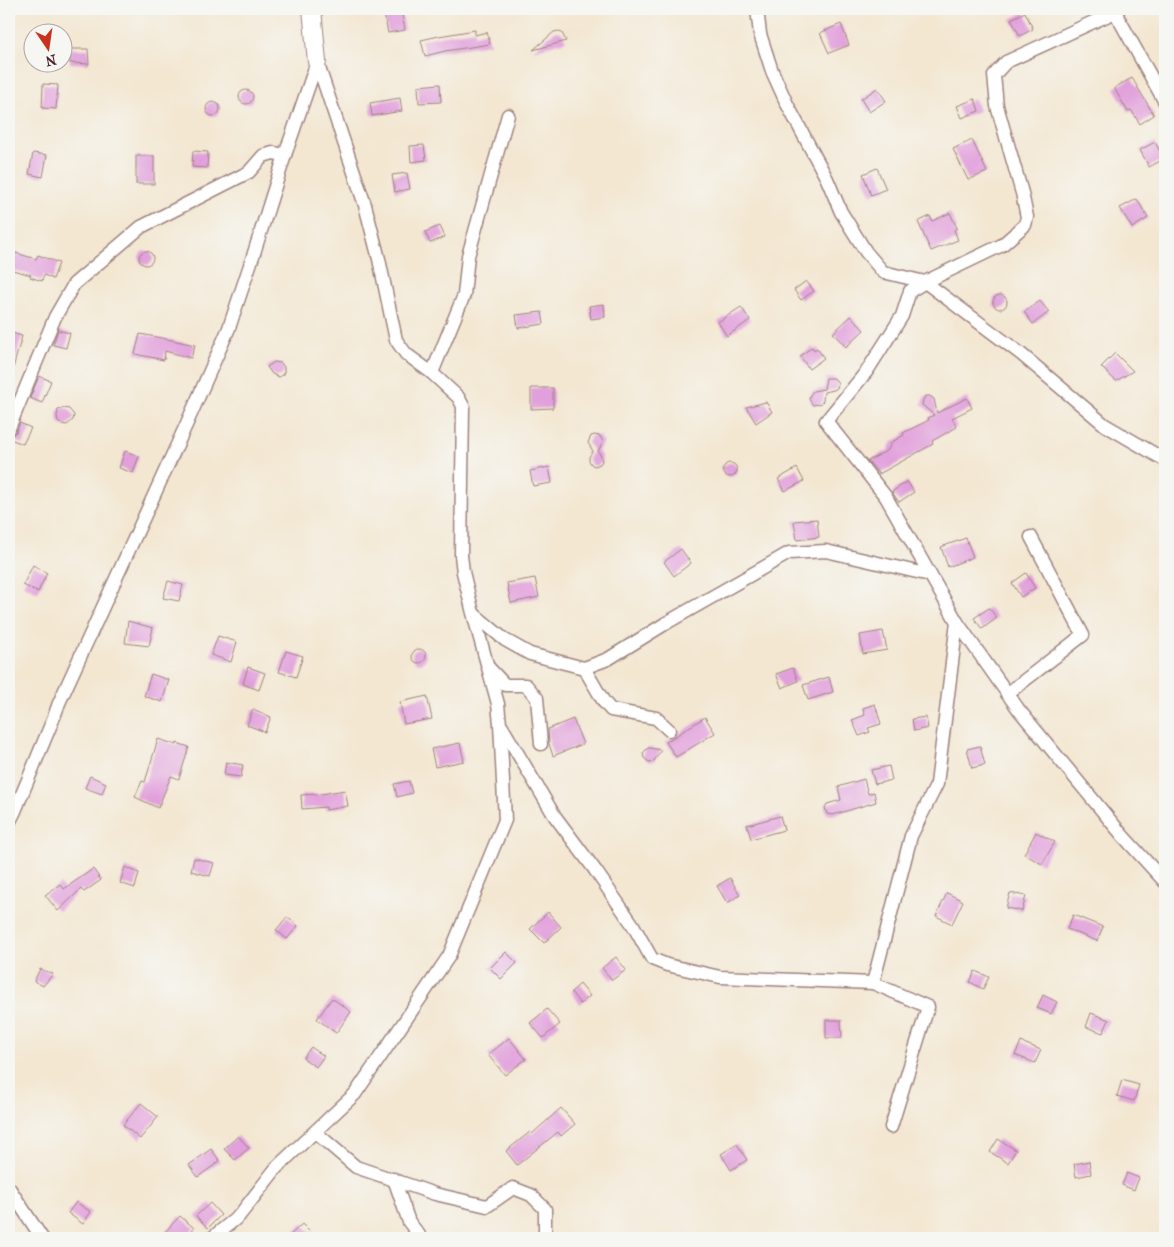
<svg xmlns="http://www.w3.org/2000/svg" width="1174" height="1247" font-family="'IM FELL French Canon',serif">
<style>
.building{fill:#e19fdb}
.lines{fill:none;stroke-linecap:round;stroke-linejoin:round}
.minor-casing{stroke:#9e837e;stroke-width:15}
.secondary-casing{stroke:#9e837e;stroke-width:20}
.minor{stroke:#fff;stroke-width:12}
.secondary{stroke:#fff;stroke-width:18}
</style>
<rect width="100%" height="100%" fill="#f6f6f2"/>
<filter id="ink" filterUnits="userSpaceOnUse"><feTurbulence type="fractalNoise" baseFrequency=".02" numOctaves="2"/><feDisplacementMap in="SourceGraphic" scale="10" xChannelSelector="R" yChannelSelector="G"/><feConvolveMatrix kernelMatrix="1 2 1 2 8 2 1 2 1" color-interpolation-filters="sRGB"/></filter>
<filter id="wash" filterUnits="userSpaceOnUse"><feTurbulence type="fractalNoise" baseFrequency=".0096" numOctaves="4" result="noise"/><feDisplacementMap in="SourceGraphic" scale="20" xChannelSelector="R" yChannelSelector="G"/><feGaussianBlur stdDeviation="1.12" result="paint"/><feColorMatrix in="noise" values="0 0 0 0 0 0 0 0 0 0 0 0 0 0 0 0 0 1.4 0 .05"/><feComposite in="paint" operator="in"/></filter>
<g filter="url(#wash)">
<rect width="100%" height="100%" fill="#f3e7d2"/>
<g id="blocks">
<g class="building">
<polygon points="383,9 401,9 405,30 388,33"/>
<polygon points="1025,12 1033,29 1020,36 1011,19"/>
<polygon points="841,24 849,45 829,53 820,33"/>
<polygon points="475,30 475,35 487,32 490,44 445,51 425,56 421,40 439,36"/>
<polygon points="558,31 562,33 566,41 533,50 554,32"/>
<polygon points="70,49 88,49 89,64 70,63"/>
<polygon points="1132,78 1154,115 1140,124 1131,110 1128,112 1114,88"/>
<polygon points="43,84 58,85 56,109 42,108"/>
<polygon points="440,84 441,102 419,103 418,86"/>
<polygon points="877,88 886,101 869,112 861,99"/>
<circle cx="246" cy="97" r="7"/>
<polygon points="400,98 402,111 372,116 370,103"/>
<polygon points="975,99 979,111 962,118 957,106"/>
<circle cx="213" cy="109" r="7"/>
<polygon points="972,140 987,172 968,180 953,149"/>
<polygon points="1155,142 1164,159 1149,167 1140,150"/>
<polygon points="424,145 426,160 411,162 410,146"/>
<polygon points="193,151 208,152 207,168 192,167"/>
<polygon points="33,153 47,155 43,177 29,174"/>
<rect x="136" y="156" width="18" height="28"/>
<polygon points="877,168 886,189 871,195 863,174"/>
<polygon points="407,173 410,189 395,192 392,175"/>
<polygon points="1137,199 1148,218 1132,228 1120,208"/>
<polygon points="950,213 957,228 954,230 958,240 931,251 918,222 930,216 932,221"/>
<polygon points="440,226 445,237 430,243 425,232"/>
<circle cx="146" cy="258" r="7"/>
<polygon points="9,251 36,259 38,255 59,263 53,279 44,275 42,281 30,277 31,275 9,269"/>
<polygon points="806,281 814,291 801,300 794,290"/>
<circle cx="1000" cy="302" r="7"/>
<polygon points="1040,301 1049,312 1033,324 1024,312"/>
<polygon points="604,304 605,317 591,319 589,306"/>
<polygon points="741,307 750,320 727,336 718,322"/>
<polygon points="542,312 544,324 518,328 516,315"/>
<polygon points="851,316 864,330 846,347 833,333"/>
<polygon points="58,330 70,333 66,348 53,345"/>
<polygon points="9,332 22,336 12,372 9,372"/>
<polygon points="140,334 172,340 195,345 191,358 165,351 164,360 135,354"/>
<polygon points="812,347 814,350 817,348 824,358 809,369 800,356"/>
<polygon points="1115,353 1133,371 1116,381 1101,367"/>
<polygon points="274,362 281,363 284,367 284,372 283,374 279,377 272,374 267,367"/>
<polygon points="39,376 51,381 42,403 30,398"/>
<polygon points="826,378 834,378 838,383 837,388 834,390 824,392 823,401 820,404 813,405 809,399 810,395 813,391 824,389"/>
<polygon points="531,388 553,388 553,408 531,409"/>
<polygon points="925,396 930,396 934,399 937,413 967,398 972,408 952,418 957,427 932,441 933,444 879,474 868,461 888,450 892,442 904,435 903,433 929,420 928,418 934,415 922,405 923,400"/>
<polygon points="766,402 772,412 756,423 746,407"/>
<polygon points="64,408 69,409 74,415 73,420 67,425 61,424 58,422 57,416 58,410"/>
<polygon points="20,423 31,428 23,444 10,439 12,435 16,432"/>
<polygon points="595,435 600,436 603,442 598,451 601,456 602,461 600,464 595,466 592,465 589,461 589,457 593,451 588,443 591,436"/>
<polygon points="125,451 139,456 133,473 119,468"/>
<circle cx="730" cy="470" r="7"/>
<polygon points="549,467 552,483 533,486 530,471"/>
<polygon points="797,468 804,481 785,491 778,479"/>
<polygon points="907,481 914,492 899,502 892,492"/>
<polygon points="817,519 819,537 797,540 794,521"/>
<polygon points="966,538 973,557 948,567 941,547"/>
<polygon points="681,549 691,563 674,576 664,562"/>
<polygon points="33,565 47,573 38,592 23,585"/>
<polygon points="1026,573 1035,588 1021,597 1012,583"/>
<polygon points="535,578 539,597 511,603 507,583"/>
<polygon points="168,581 183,585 179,601 163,598"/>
<polygon points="989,608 997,618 982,629 974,618"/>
<polygon points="128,621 153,628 149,646 125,643"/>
<polygon points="883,631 887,650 863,654 860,635"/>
<polygon points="218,636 237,642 231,662 211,655"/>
<circle cx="419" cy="656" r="7"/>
<polygon points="286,651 303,656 296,677 279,672"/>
<polygon points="248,667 265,673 259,690 243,684"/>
<polygon points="793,668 798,681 782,688 776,674"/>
<polygon points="151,674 169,680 162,702 144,696"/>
<polygon points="829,677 833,692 808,700 803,685"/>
<polygon points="427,696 432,719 404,724 400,702"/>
<polygon points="875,704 881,724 868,728 870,732 859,736 852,720 865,715 863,708"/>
<polygon points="253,709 271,717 265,732 247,725"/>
<polygon points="705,717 715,733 676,757 666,742"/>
<polygon points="926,717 928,728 914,731 912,719"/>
<polygon points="573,719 583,744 553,756 549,744 548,729"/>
<polygon points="158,739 177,745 177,743 189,747 179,779 171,776 158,808 135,797 142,781 145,782"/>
<polygon points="460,743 464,761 435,767 431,749"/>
<polygon points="980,746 985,765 972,768 967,749"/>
<polygon points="648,748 650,748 661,750 654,761 649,762 644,758 643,753"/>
<polygon points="226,762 243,765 241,777 224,775"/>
<polygon points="889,766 892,780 875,784 871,770"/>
<polygon points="90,776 106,783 102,794 85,788"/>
<polygon points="864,779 868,794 874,792 876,802 833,815 827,814 825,808 827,804 841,800 838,787"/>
<polygon points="409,781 412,793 397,797 394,784"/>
<polygon points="345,790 348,806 326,810 326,807 302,809 301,795 315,794 315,795"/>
<polygon points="780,816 784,830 751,839 747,825"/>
<polygon points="1036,832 1055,842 1042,864 1024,854"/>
<polygon points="194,858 214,863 210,876 191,871"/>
<polygon points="125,867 139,873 135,888 120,883"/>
<polygon points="93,869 101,880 84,892 81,889 58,911 45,895 60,884 64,889"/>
<polygon points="730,878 740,895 727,903 717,886"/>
<polygon points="947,893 963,901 952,924 936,916"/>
<polygon points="1010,893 1026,896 1022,911 1006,908"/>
<polygon points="548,912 561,927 544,943 530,929"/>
<polygon points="1073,915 1103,927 1097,941 1067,929"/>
<polygon points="287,917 298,926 287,939 276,930"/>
<polygon points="506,952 517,963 501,979 490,968"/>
<polygon points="616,957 626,970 612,980 602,968"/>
<polygon points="40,969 53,974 43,986 34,981"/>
<polygon points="975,971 989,977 983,989 970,982"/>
<polygon points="580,984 590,996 580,1004 571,992"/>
<polygon points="1043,995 1057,1002 1051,1014 1037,1008"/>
<polygon points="332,998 351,1012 336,1033 317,1019"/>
<polygon points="547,1009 560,1024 543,1038 530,1023"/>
<polygon points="1091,1013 1109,1020 1103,1033 1086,1027"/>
<polygon points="826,1020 841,1020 842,1038 826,1038"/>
<polygon points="509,1038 526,1059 505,1075 488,1055"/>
<polygon points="1021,1042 1041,1050 1035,1063 1015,1055"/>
<polygon points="311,1047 324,1056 316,1067 303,1058"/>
<polygon points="1122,1080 1139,1085 1134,1101 1117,1096"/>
<polygon points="141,1103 158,1117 140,1139 123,1125"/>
<polygon points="561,1108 575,1124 561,1136 558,1132 517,1165 506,1151 530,1132 532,1134"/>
<polygon points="238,1136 249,1148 235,1160 224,1149"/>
<polygon points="998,1139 1016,1150 1008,1163 990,1152"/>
<polygon points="737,1144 747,1160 731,1170 721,1154"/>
<polygon points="211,1149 220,1161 198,1177 189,1165"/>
<polygon points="1089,1161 1091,1174 1076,1177 1074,1164"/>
<polygon points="1127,1173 1139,1178 1134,1190 1122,1185"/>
<polygon points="76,1202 91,1212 83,1224 68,1213"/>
<polygon points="210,1203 221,1215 208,1228 196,1216"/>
<polygon points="180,1216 194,1228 185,1238 159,1238"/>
<polygon points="302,1224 316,1238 287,1238"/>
</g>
</g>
</g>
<g filter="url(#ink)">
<use href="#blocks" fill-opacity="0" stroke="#9e837e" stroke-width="1"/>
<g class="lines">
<g class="minor-casing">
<g id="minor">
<polyline points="757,9 760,34 772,71 787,104 827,179 841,212 866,252 883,272 925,282 1021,354 1105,425 1165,460"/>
<polyline points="1119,9 1115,12 1006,62 994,75 997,106 1022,193 1027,217 1025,225 1002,245 925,282 910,291 902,316 867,371 826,421 886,497 957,622 1019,710 1123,836 1165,882"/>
<polyline points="1115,12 1165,102"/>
<polyline points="432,373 464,295 468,256 508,115"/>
<polyline points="9,428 55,317 74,284 141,227 249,172 263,156 273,153 285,155"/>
<polyline points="474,614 505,640 530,654 584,668 608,659 668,622 789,553 826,551 930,575"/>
<polyline points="489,668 505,685 526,685 537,698 541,744"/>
<polyline points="584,668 604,702 611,710 656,718 669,730"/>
<polyline points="1007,694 1083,635 1031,537"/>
<polyline points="502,727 554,815 595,870 633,925 652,959 667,965 720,977 873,983"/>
<polyline points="9,823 15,811 54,717 59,703 187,423 229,328 254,253 285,155 317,62"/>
<polyline points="891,1127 928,1007 873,983 911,836 937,784 957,622"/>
<polyline points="315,1132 356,1167 435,1194 487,1206 513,1188 531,1195 545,1209 545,1238"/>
<polyline points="394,1179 409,1222 419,1235"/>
<polyline points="9,1188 42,1238"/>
<polyline points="212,1238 239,1216 277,1167 355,1094 449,956 505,820 500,724 498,704 473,613 463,572 461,555 463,406 458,397 432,373 406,354 396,340 379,259 365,205 317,62"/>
</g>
</g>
<g class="secondary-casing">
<polyline id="secondary" points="312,9 317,62"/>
</g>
<use href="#minor" class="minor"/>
<use href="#secondary" class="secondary"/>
</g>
</g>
<rect width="1174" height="1247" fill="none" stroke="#f6f6f2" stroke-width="30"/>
<g transform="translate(48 48) rotate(167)"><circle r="24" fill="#f6f6f2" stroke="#b1a0a2"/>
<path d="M0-4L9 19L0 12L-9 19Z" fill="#c8321e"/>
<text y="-8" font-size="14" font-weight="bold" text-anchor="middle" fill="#4a1f2b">N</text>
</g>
</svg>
